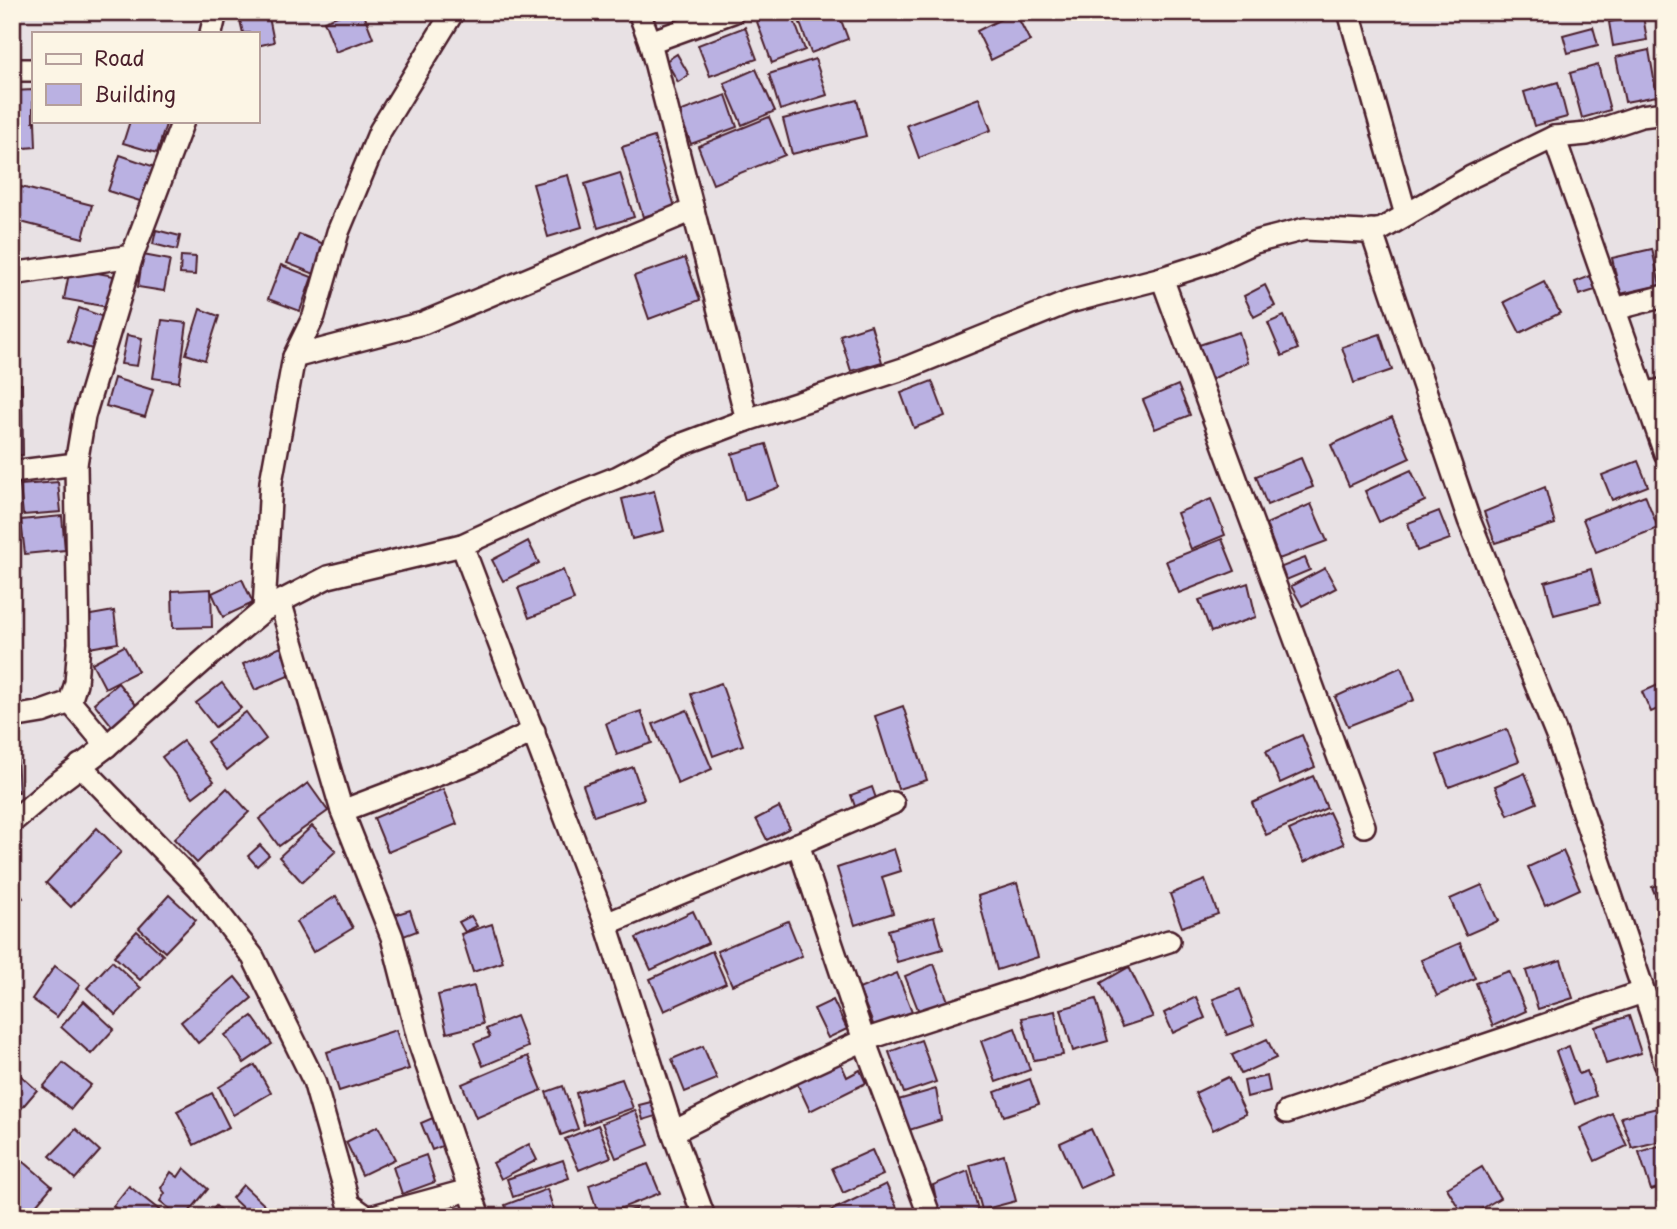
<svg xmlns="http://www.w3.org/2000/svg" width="1677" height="1229" font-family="'Playpen Sans',sans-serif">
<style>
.building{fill:#bab1e2;stroke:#4a1f2b;stroke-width:2}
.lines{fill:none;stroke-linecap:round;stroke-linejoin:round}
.street-casing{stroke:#4a1f2b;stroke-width:26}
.street{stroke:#fcf5e5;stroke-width:21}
</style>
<rect width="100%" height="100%" fill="#e8e1e4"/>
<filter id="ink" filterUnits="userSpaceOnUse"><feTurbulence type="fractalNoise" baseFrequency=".0143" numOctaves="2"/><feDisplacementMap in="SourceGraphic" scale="14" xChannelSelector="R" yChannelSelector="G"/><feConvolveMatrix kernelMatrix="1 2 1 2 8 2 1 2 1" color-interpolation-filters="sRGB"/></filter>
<g filter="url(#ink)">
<g class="building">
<polygon points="238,12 268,12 274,42 257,46 257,33 243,33"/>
<polygon points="348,12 363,12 373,38 336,52 324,21"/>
<polygon points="774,12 791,12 805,50 772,63 756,19"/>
<polygon points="796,12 838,12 848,39 811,53"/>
<polygon points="1015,12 1030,41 991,60 977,31"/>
<polygon points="1643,16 1647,40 1613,46 1609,22"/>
<polygon points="745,27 757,59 710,76 698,45"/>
<polygon points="1593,27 1598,45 1568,53 1563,35"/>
<polygon points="1649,50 1657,96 1625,102 1616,57"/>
<polygon points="677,54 689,75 678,82 666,61"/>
<polygon points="815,59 827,95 780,110 769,74"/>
<polygon points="1598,65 1610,110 1582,118 1570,73"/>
<polygon points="756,69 775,111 742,125 724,83"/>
<polygon points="1558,82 1567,117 1534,126 1524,92"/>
<polygon points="33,90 33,121 35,121 36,147 12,149 12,91"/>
<polygon points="726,95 737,127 691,144 679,112"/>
<polygon points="979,98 991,130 919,158 907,125"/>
<polygon points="857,100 866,136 792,154 783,119"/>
<polygon points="769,117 785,155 713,184 698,146"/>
<polygon points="130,121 167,121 157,153 123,143"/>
<polygon points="654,137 675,207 643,217 622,147"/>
<polygon points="120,155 155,167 143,202 108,191"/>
<polygon points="620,173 634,217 598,228 585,184"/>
<polygon points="568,175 582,227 548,237 533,184"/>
<polygon points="21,187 92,205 83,238 13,220"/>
<polygon points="156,230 180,236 177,250 153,244"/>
<polygon points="299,234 329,246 317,275 287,263"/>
<polygon points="1652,249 1660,285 1620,294 1612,258"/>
<polygon points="143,255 170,260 164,291 138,287"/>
<polygon points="181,256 196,257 195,275 180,274"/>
<polygon points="685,258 700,300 649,319 634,276"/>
<polygon points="281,265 312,277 300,311 268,299"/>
<polygon points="70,268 114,276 108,307 64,299"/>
<polygon points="1593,275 1598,289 1579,295 1575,282"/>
<polygon points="1544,282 1560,313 1520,333 1504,302"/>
<polygon points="1265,285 1275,306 1254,317 1244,296"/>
<polygon points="79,308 104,317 92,349 68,341"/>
<polygon points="200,309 219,316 205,360 186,354"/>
<polygon points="1284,316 1298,349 1282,356 1268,323"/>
<polygon points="162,320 187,323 179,382 153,378"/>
<polygon points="871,325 882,362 851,371 840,335"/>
<polygon points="1239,332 1248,362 1208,381 1196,346"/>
<polygon points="1380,334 1392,370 1354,383 1342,347"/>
<polygon points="127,335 142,338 137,366 121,364"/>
<polygon points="114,378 153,390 145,417 106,406"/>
<polygon points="932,381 945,416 914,428 901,393"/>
<polygon points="12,384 22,384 23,455 12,455"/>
<polygon points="1178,385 1190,415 1155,429 1143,400"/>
<polygon points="1392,417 1410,458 1349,486 1331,445"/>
<polygon points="766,444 779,487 745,500 732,454"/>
<polygon points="1301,458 1313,487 1267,505 1256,476"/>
<polygon points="1638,461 1648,486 1612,500 1602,475"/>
<polygon points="1411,470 1425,501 1379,522 1365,491"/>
<polygon points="58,482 61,512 23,515 20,485"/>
<polygon points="1545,487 1555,524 1495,543 1484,512"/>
<polygon points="654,491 664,531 632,539 622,499"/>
<polygon points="1645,495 1658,528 1596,552 1583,519"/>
<polygon points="1211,499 1225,535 1191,549 1177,513"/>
<polygon points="1311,504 1327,541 1279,559 1266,524"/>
<polygon points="1439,511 1450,539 1417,551 1408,523"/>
<polygon points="62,516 65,550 25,554 21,520"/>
<polygon points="1222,539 1235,571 1179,593 1166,561"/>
<polygon points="528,541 539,563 503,581 492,560"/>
<polygon points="1305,558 1310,570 1279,583 1274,570"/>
<polygon points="1325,568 1336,588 1302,606 1291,586"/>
<polygon points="1591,569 1600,603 1554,615 1545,582"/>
<polygon points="563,570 574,600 529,618 518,588"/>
<polygon points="242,579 253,603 223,617 212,593"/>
<polygon points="1248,583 1256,617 1211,632 1199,600"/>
<polygon points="211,589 212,627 173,628 172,591"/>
<polygon points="114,611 118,643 89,648 85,616"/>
<polygon points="124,646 138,671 105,688 92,663"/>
<polygon points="281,647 293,674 255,690 243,664"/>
<polygon points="1401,667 1414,700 1348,726 1335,697"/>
<polygon points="1665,682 1665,706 1651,712 1642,692"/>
<polygon points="118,683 137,706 113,727 94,703"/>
<polygon points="222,683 241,708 215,727 196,703"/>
<polygon points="721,683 743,745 713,756 691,694"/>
<polygon points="903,706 927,780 898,789 875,716"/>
<polygon points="687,710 712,769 678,784 653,724"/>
<polygon points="641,711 652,743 617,755 606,723"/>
<polygon points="246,712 266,739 227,770 207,742"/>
<polygon points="1507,729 1519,761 1449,787 1437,755"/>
<polygon points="1302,735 1315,767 1280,783 1266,751"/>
<polygon points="183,741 214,781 193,797 162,757"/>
<polygon points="12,755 17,755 19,792 12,792"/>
<polygon points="633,767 644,799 594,816 583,785"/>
<polygon points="1525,773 1537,803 1508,815 1495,786"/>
<polygon points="1313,776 1327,808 1266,835 1252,803"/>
<polygon points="308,783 328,811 279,846 259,819"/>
<polygon points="872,787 879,807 858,815 851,795"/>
<polygon points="227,788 249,812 197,863 174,839"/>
<polygon points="443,789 457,824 388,852 374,818"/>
<polygon points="779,807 790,828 767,840 756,819"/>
<polygon points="1329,812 1344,844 1304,862 1289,830"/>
<polygon points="312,826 336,851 302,882 279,857"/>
<polygon points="97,828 121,852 71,907 46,883"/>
<polygon points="260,845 269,855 257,866 248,856"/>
<polygon points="894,849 901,871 882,877 893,913 855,925 837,868"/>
<polygon points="1563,851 1580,889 1545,905 1528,867"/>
<polygon points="1205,880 1218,914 1182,927 1170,894"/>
<polygon points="12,882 23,898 12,905"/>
<polygon points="1665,882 1665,919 1652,887"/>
<polygon points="1017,883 1038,957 997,970 978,896"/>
<polygon points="1482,885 1498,921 1466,935 1450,899"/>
<polygon points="169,895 196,920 165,952 139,928"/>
<polygon points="336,896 353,928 313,952 296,922"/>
<polygon points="410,910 417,931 401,937 394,915"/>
<polygon points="693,911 708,943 651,970 636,938"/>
<polygon points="471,916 477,926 465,932 459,922"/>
<polygon points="934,917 943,949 897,962 888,930"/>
<polygon points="788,921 802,956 732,985 717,951"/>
<polygon points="492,924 503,962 473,972 461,934"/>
<polygon points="137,931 163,955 140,980 114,956"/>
<polygon points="1460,943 1475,978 1437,996 1421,960"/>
<polygon points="712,951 726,983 664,1011 650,979"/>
<polygon points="1561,960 1573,998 1538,1009 1526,971"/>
<polygon points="112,961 141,988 116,1015 87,988"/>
<polygon points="934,964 948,1001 919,1012 905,976"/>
<polygon points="55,966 80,985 57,1017 32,999"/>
<polygon points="1129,967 1153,1017 1122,1027 1101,983"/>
<polygon points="1509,971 1526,1011 1493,1026 1476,983"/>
<polygon points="897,973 913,1014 875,1029 859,989"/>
<polygon points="235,977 252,998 198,1043 181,1022"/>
<polygon points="474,986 483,1024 447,1033 438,995"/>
<polygon points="1240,989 1254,1025 1227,1035 1213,999"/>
<polygon points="1665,996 1665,1017 1659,998"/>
<polygon points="1196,997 1205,1018 1173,1033 1164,1013"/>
<polygon points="1096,999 1108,1041 1073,1051 1061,1009"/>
<polygon points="833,1000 847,1029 828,1038 814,1009"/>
<polygon points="84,1001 114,1029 91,1054 61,1027"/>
<polygon points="1055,1011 1063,1055 1034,1060 1022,1018"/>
<polygon points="252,1016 272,1044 244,1063 225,1035"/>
<polygon points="516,1016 528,1047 483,1066 474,1043 490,1037 486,1029"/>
<polygon points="1629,1016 1641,1053 1606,1064 1595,1027"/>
<polygon points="1015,1028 1030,1070 996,1082 981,1041"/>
<polygon points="396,1030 409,1069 339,1091 327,1052"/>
<polygon points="1267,1039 1276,1058 1241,1074 1232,1055"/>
<polygon points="921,1040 936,1082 904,1093 889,1052"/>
<polygon points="703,1046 717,1079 685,1092 672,1059"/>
<polygon points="1569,1046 1579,1074 1587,1071 1596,1096 1575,1104 1556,1051"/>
<polygon points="528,1056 542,1090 476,1118 462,1084"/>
<polygon points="838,1057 847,1077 860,1070 866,1083 810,1111 795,1079"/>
<polygon points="63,1063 91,1085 71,1109 43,1087"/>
<polygon points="255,1065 271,1093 233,1115 219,1087"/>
<polygon points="12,1068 37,1090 14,1117 12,1116"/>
<polygon points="1267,1076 1270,1091 1247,1097 1244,1081"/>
<polygon points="1228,1077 1246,1114 1213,1130 1195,1093"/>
<polygon points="622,1079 633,1108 584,1125 576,1093"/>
<polygon points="1030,1079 1039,1104 1004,1116 995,1092"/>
<polygon points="563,1086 578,1129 561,1135 546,1092"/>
<polygon points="936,1089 941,1120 903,1132 898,1100"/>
<polygon points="212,1093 229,1127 194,1145 177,1111"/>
<polygon points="655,1101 659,1115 643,1120 639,1105"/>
<polygon points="1665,1106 1665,1140 1632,1148 1621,1117"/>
<polygon points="635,1110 649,1145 616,1158 602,1123"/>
<polygon points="1612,1113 1627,1146 1595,1161 1580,1128"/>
<polygon points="435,1117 447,1144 432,1150 421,1123"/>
<polygon points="598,1125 611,1157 579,1170 565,1139"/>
<polygon points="378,1126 395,1159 362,1175 346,1142"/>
<polygon points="76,1129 100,1151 75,1179 50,1156"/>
<polygon points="1091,1129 1112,1174 1080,1188 1060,1143"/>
<polygon points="529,1144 537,1160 501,1179 493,1163"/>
<polygon points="1665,1144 1665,1186 1651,1190 1639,1152"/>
<polygon points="872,1150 883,1175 843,1193 832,1168"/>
<polygon points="426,1155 435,1182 402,1194 393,1167"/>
<polygon points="1004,1155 1016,1201 982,1210 970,1165"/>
<polygon points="563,1160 569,1178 513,1197 507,1179"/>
<polygon points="23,1161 52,1186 26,1217 12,1206 12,1174"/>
<polygon points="648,1164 660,1193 599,1217 589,1185"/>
<polygon points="1482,1167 1500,1198 1468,1217 1464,1217 1447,1188"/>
<polygon points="184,1168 208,1189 185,1217 180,1217 160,1201 165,1193 161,1188 171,1172 178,1177"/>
<polygon points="968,1171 978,1210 957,1217 940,1217 933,1185"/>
<polygon points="886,1184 899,1212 890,1217 818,1217"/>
<polygon points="243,1185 271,1211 266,1217 252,1217 232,1198"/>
<polygon points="129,1186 163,1213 160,1217 126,1217 113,1206"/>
<polygon points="547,1189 556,1217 510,1217 505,1205"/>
<polygon points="216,1206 228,1217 206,1217"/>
<polygon points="636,1209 639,1217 609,1217"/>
<polygon points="802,1211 805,1217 787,1217"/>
</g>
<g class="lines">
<g class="street-casing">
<g id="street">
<polyline points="639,12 650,42 747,420"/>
<polyline points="1349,12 1406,215"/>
<polyline points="211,33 216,12"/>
<polyline points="650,42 733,12"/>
<polyline points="12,70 33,70"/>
<polyline points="1554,137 1665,453"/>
<polyline points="1371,230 1469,520 1557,736 1651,1013 1665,1062"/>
<polyline points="12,274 132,256"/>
<polyline points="1162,278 1364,826"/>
<polyline points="1615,309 1665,296"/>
<polyline points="294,357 423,323 693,210"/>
<polyline points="1644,394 1665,389"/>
<polyline points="12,472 76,464"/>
<polyline points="462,545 606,924 673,1132 704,1217"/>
<polyline points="280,601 342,811 392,937 419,1042 479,1217"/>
<polyline points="264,610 271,482 294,357 314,316 338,232 380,131 453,12"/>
<polyline points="70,702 76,683 79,643 76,464 84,416 132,256 183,121"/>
<polyline points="70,702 107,746"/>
<polyline points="12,717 42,712 70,702"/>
<polyline points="80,765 199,888 253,957 314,1081 349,1204 367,1217"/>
<polyline points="342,811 471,762 534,731"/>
<polyline points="12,822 55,785 107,746 210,655 264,610 328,577 462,545 567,497 618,477 675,447 747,420 906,368 1069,302 1162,278 1212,262 1255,242 1305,229 1364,232 1382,229 1471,177 1554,137 1587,134 1641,116 1665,113"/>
<polyline points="798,844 864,1040 930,1217"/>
<polyline points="606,924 798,844 893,803"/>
<polyline points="1287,1112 1643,992"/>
<polyline points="673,1132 752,1092 864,1040 1169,941"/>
<polyline points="370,1217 469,1190"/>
</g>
</g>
<use href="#street" class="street"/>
</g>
</g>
<rect width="1677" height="1229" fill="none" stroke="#fcf5e5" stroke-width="42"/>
<rect x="21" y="21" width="1635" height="1187" fill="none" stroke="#4a1f2b" stroke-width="2.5" filter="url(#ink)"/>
<rect x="32" y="32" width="228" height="91" fill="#fcf5e5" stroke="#b59f9b" stroke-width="2"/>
<rect x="46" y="54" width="35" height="10" fill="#fcf5e5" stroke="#b59f9b" stroke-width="2"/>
<text x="94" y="66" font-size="21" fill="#4a1f2b">Road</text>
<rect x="46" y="84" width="35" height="21" fill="#bab1e2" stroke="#b59f9b" stroke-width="2"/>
<text x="94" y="102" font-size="21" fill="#4a1f2b">Building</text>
</svg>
